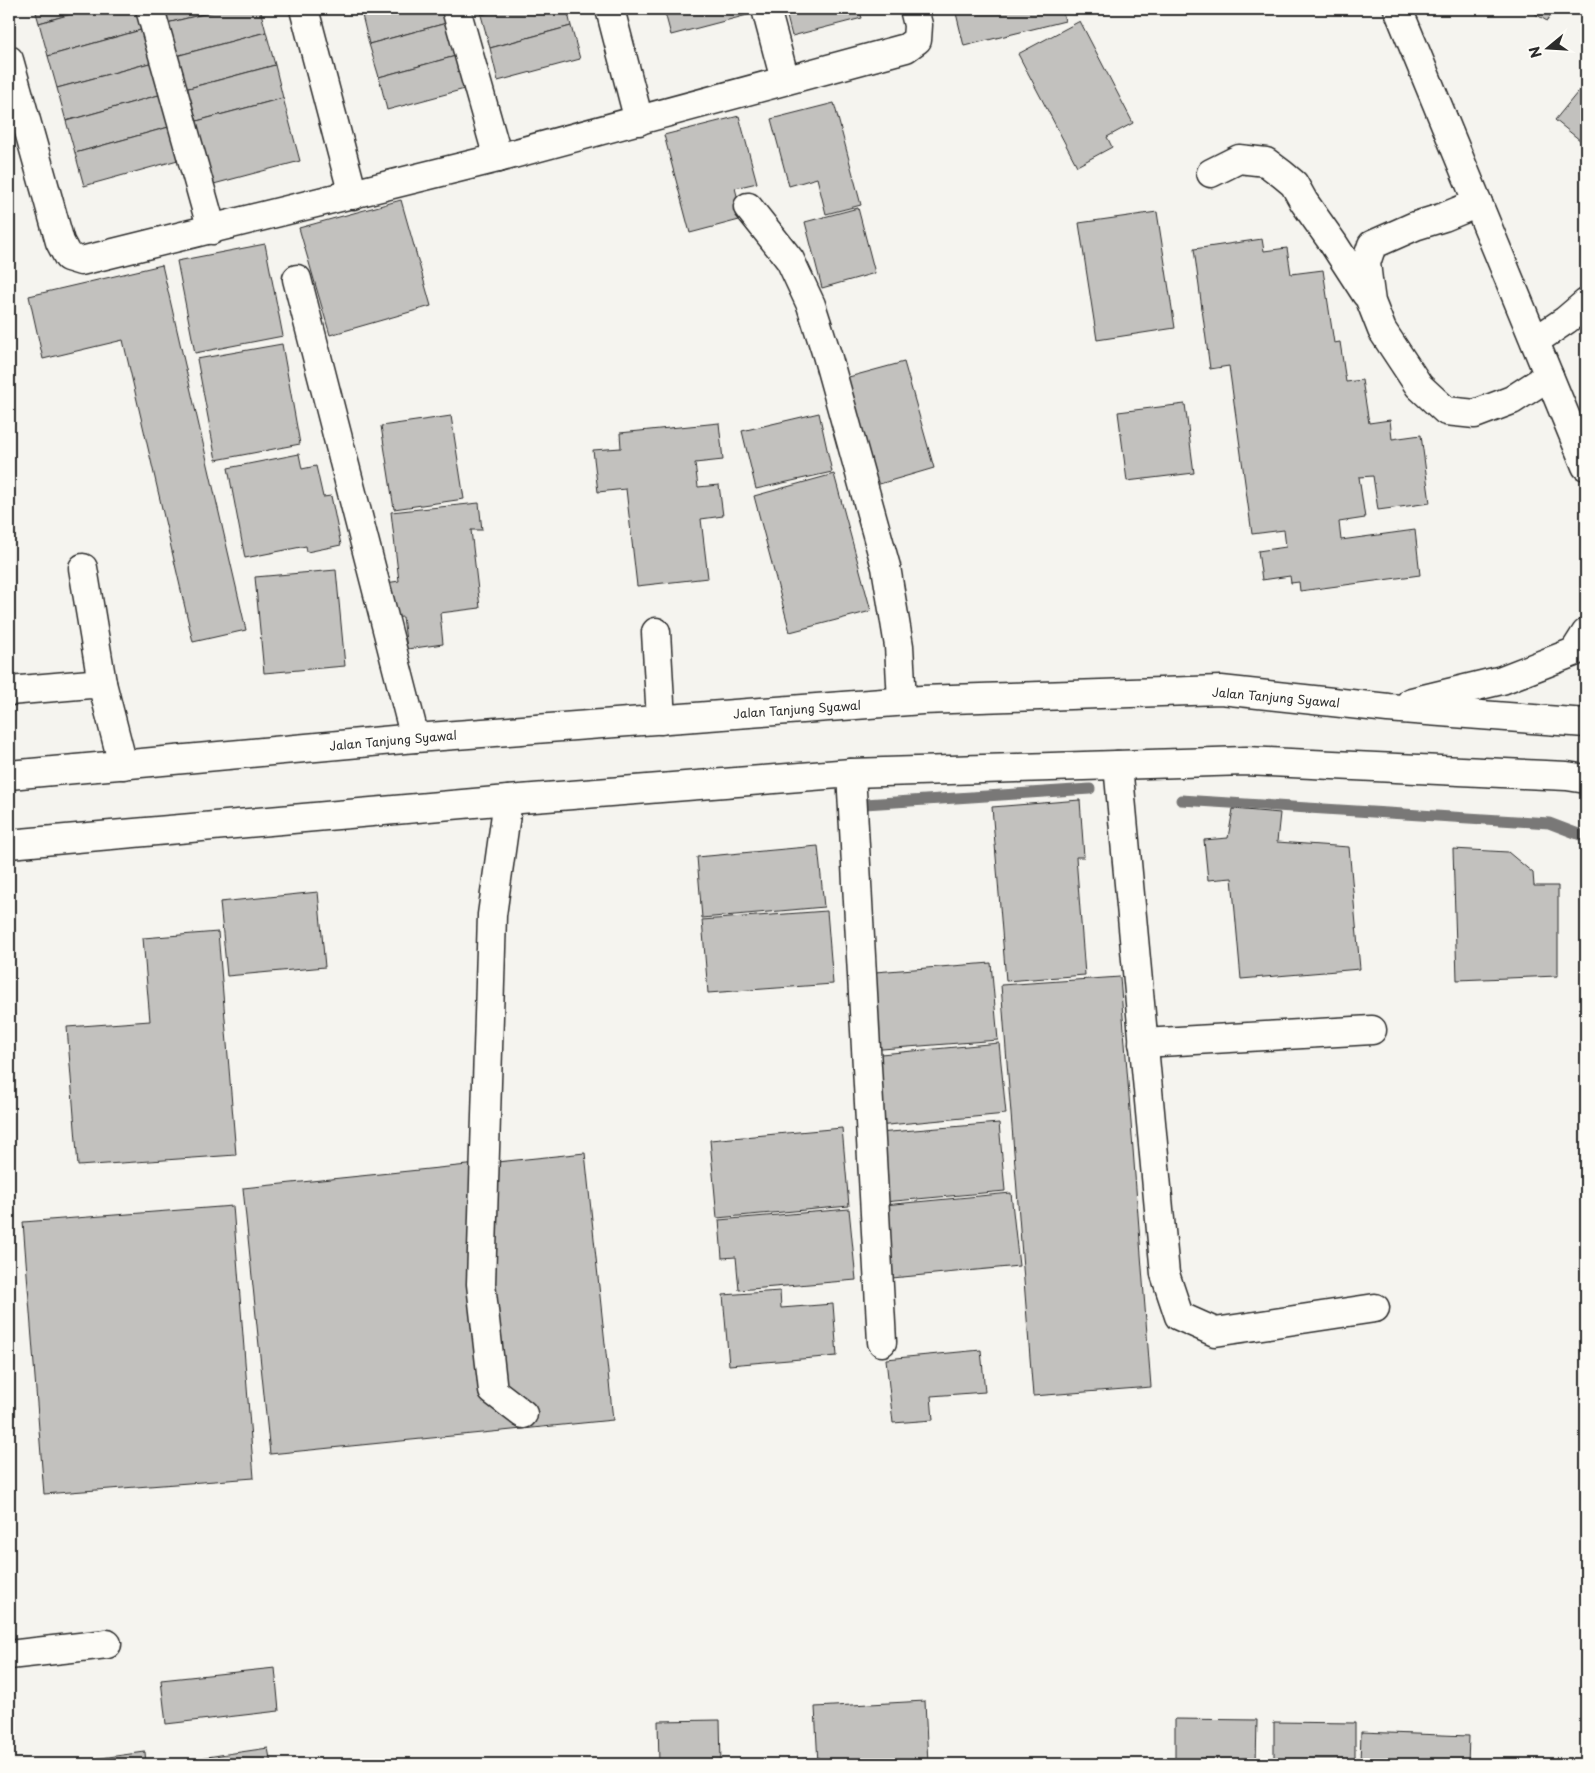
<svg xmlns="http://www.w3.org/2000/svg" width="1595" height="1773" font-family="'Playpen Sans',sans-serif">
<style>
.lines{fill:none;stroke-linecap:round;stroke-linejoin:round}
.stream{stroke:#797877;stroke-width:11}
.building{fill:#c2c1be;stroke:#2b2b2b}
.minor-casing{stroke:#2b2b2b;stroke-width:31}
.major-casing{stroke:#2b2b2b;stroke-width:31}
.minor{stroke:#fdfcf7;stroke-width:28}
.major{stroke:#fdfcf7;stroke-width:28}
.labels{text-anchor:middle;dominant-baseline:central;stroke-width:5;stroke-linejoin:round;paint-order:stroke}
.street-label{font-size:12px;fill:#2b2b2b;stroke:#fdfcf7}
</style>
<rect width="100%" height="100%" fill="#f5f4ef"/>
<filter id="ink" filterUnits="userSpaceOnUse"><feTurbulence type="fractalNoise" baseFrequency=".02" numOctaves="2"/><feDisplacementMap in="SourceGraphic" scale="10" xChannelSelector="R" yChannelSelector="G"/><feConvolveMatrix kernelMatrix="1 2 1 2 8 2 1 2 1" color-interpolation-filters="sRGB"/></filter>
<g filter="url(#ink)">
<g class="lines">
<g class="stream">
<polyline points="1181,800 1549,823 1586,837"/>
<polyline points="865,804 1090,789"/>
</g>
</g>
<g class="building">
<polygon points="35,9 89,9 39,23"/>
<polygon points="89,9 143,9 148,28 48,56 39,23"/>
<polygon points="163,9 224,9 167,23"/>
<polygon points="224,9 260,9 266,32 176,56 167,23"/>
<polygon points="370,9 450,9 454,21 369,44 361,11"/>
<polygon points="479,9 505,9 481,15"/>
<polygon points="505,9 567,9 571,26 490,48 481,15"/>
<polygon points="664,9 754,9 755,13 671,35"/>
<polygon points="785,9 859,9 862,18 792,36"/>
<polygon points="955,9 1062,9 1065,21 964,46"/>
<polygon points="1527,9 1555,9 1547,21"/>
<polygon points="454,21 463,54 379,77 369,44"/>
<polygon points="1080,21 1133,123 1107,137 1112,147 1077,166 1018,54"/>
<polygon points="571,26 580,59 498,81 490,48"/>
<polygon points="148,28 157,61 57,88 48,56"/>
<polygon points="266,32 275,65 185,89 176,56"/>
<polygon points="463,54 472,87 387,110 379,77"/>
<polygon points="157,61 166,93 66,121 57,88"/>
<polygon points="275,65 283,98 193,122 185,89"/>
<polygon points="1586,82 1586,145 1555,120"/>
<polygon points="166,93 176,125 75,153 66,121"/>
<polygon points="283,98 300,161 210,185 193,122"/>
<polygon points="834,103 861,205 826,214 817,178 789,186 771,119"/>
<polygon points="739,116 757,183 735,188 743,219 690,233 664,135"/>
<polygon points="176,125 185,158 84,186 75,153"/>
<polygon points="401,200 431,306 330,335 299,228"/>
<polygon points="858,208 875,273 822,288 805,222"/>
<polygon points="1157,212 1175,328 1097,340 1079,223"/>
<polygon points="1262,239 1264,251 1287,248 1291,274 1323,270 1334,343 1340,342 1346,382 1362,380 1369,423 1390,420 1392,439 1421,435 1430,503 1378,510 1373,476 1359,477 1365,518 1339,522 1341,540 1415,530 1420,575 1300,591 1299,582 1291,583 1290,576 1262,580 1258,551 1286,547 1284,530 1252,534 1229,366 1210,369 1194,249"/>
<polygon points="265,244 283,336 195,353 177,261"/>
<polygon points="162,265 246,630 193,642 123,340 43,359 29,296"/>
<polygon points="282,344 300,444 216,460 197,359"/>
<polygon points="904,362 934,468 876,485 845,378"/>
<polygon points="1185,404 1194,473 1127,481 1118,412"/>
<polygon points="819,413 832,472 756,489 742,431"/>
<polygon points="451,416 464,499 394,509 381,426"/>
<polygon points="719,423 723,460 695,463 698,487 719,485 723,516 701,519 708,578 637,586 626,489 598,492 593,450 621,448 620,433"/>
<polygon points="299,454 302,469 316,466 323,497 331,496 341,545 307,552 306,546 245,558 228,468"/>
<polygon points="834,474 871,611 790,632 754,496"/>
<polygon points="479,503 482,530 471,530 480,608 440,613 443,644 407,649 403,617 390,618 386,583 399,581 391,512"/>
<polygon points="336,570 345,666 264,673 255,577"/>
<polygon points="1080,800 1084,857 1076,857 1085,975 1006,981 992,807"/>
<polygon points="1233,809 1280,813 1277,842 1349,847 1360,969 1241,979 1232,878 1208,880 1204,840 1228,838"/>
<polygon points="818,846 824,907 702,918 697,857"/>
<polygon points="1453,849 1508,852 1533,873 1534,886 1558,886 1558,976 1457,980"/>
<polygon points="318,892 325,967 227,976 220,902"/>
<polygon points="827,911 833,984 708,993 702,920"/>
<polygon points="218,932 236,1155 78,1166 67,1027 150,1021 143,938"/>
<polygon points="991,963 998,1040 869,1050 862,973"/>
<polygon points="1120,977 1151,1387 1033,1396 1001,985"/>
<polygon points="999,1043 1006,1114 877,1126 870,1055"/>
<polygon points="999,1123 1005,1191 884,1202 878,1133"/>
<polygon points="842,1128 849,1206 717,1218 710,1140"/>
<polygon points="585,1153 613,1420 270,1454 243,1188"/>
<polygon points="1011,1193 1019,1266 892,1278 884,1205"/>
<polygon points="233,1206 254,1478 44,1494 23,1222"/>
<polygon points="849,1209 856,1280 739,1290 736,1257 722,1258 719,1220"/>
<polygon points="780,1291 781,1308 833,1304 837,1356 729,1365 723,1295"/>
<polygon points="981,1350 985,1392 931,1396 933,1420 893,1423 886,1359"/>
<polygon points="275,1668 279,1711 166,1724 161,1680"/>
<polygon points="925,1701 928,1764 818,1764 815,1707"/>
<polygon points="1175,1719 1257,1720 1256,1764 1175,1764"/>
<polygon points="720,1720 721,1764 659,1764 658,1721"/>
<polygon points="1274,1722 1355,1723 1355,1764 1274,1764"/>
<polygon points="1361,1732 1469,1736 1468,1764 1360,1764"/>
<polygon points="268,1748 271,1764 159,1764"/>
<polygon points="145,1752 146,1764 57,1764"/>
</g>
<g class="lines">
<g class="minor-casing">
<g id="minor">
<polyline points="150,9 212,230"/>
<polyline points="304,9 353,195"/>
<polyline points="456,9 498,158"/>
<polyline points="610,9 639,121"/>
<polyline points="766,9 785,80"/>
<polyline points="1398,9 1586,466"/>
<polyline points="9,60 60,242 68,257 81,261 498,158 906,48 917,40 918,25 914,9"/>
<polyline points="1211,173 1239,159 1266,162 1282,174 1294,184 1304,202 1333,243 1366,294"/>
<polyline points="1478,203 1444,217 1415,226 1372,245 1366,263 1368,280 1371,302 1382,330 1419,386 1446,411 1475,414 1512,400 1549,376"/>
<polyline points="748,207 790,260 811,305 827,355 886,567 899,646 902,701"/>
<polyline points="297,279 415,738"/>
<polyline points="1535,341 1566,320 1586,303"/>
<polyline points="83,568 102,683"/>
<polyline points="656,632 661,720"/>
<polyline points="9,691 102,683 123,765"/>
<polyline points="1118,765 1165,1274 1179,1316 1215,1332 1375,1308"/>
<polyline points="851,773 882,1342"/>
<polyline points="508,800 492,915 481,1284 493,1391 523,1414"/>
<polyline points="1143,1043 1372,1030"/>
<polyline points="9,1655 107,1644"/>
</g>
</g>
<g class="major-casing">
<g id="major">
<polyline points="1411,702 1502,680 1574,652 1586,633"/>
<polyline points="9,775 415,738 922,700 1221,690 1388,708 1586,723"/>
<polyline points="9,844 508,800 851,773 1246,761 1567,776 1586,779"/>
</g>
</g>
<use href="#minor" class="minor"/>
<use href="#major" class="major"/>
</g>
</g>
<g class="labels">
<g class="street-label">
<text transform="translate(1276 697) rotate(5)">Jalan Tanjung Syawal</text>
<text transform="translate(797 709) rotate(-4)">Jalan Tanjung Syawal</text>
<text transform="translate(393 740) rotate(-5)">Jalan Tanjung Syawal</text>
</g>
</g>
<rect width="1595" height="1773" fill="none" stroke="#fdfcf7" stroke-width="30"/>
<rect x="15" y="15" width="1565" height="1743" fill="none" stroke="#2b2b2b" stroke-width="2" filter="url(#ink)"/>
<g transform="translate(1548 48) rotate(252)" stroke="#fdfcf7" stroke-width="4" paint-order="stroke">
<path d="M0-4L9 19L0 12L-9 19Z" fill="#2b2b2b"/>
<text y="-8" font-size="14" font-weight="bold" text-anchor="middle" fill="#2b2b2b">N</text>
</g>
</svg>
